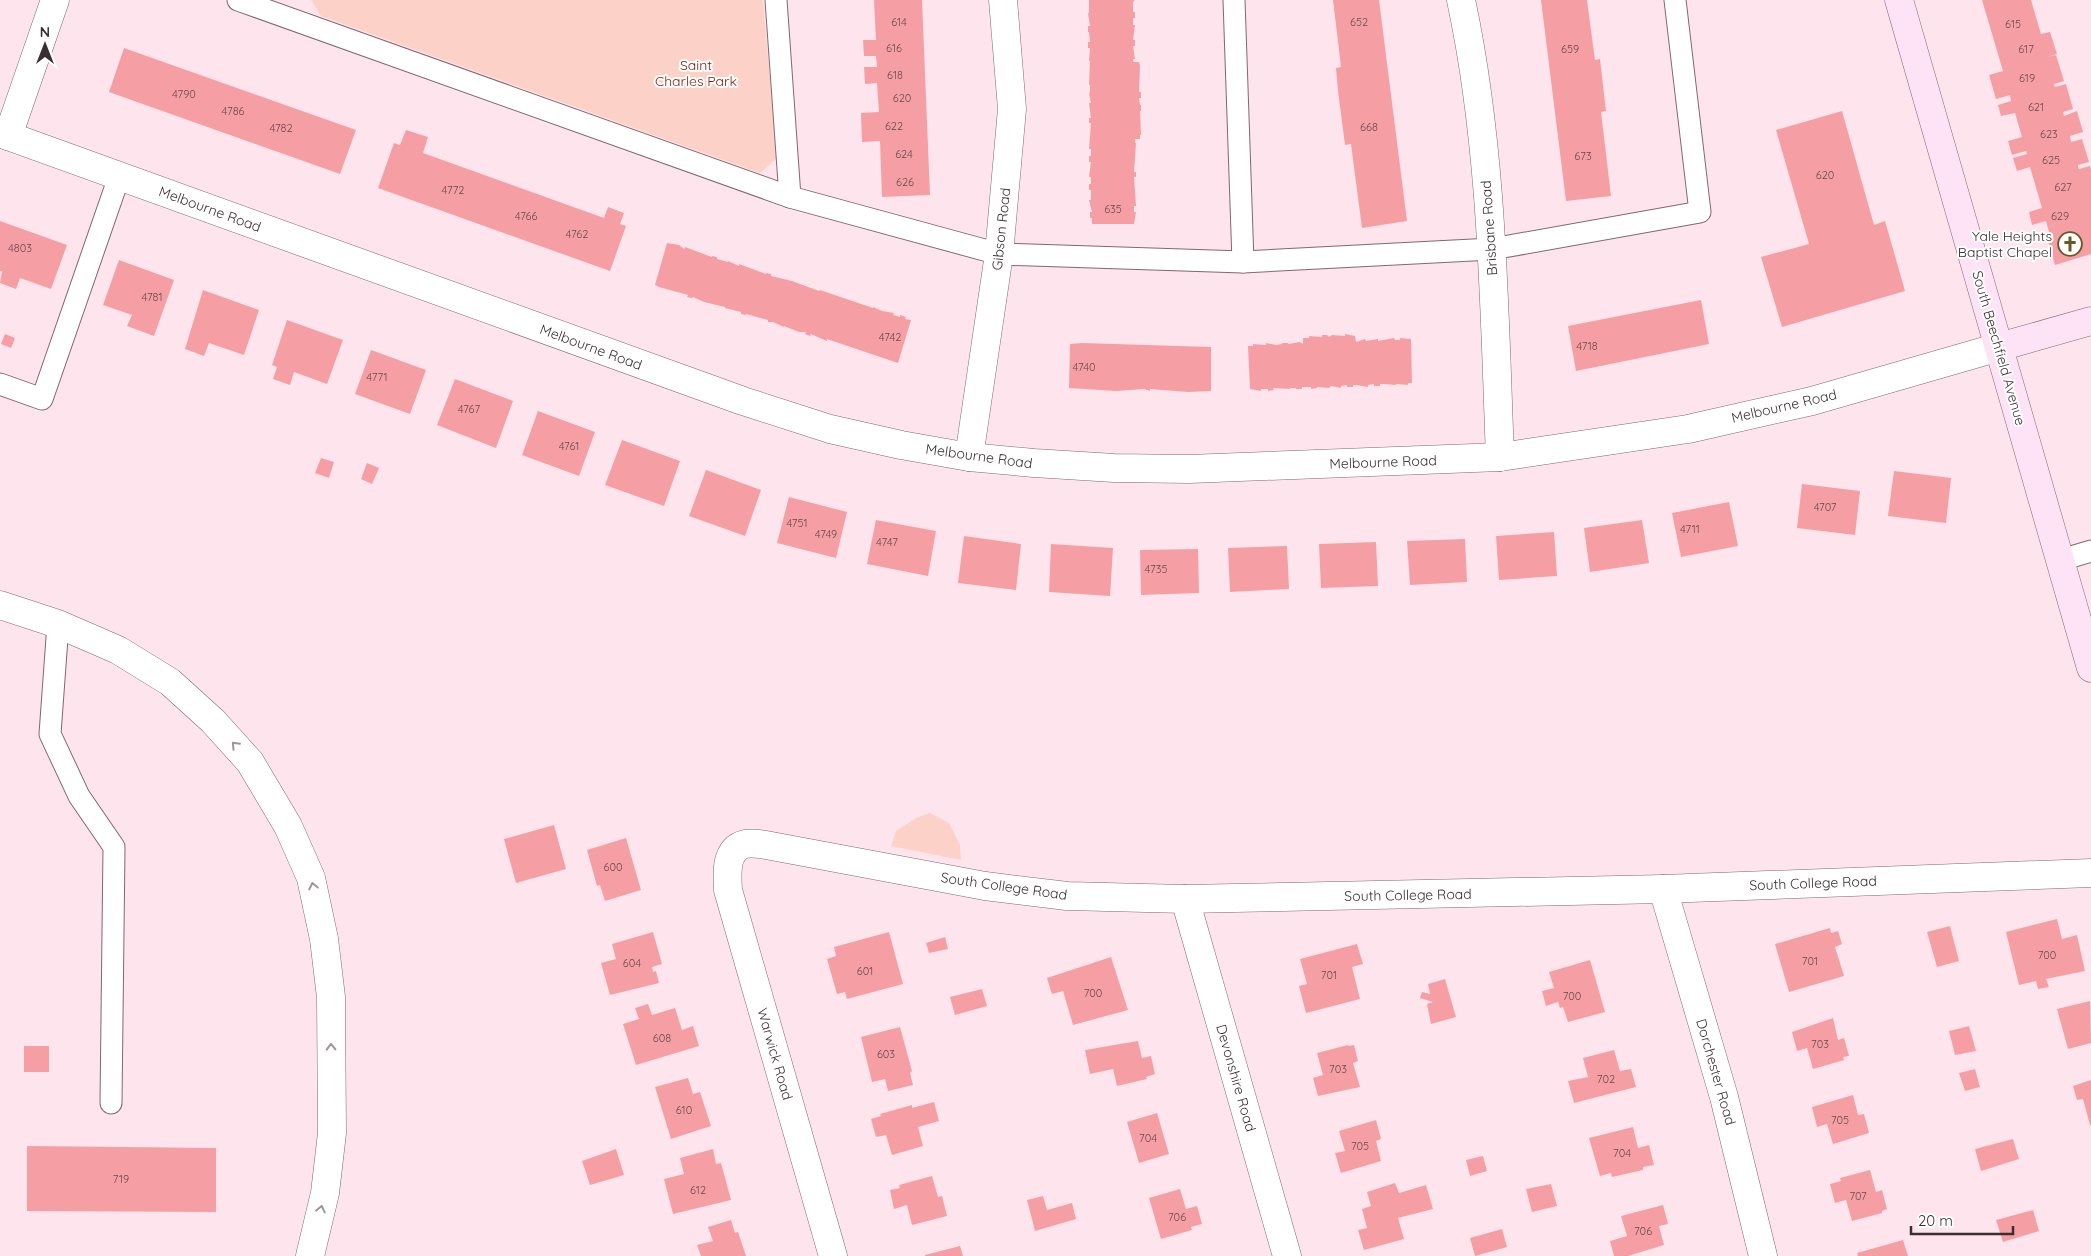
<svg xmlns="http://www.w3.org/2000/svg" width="2091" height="1256" font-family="Quicksand,sans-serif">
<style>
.green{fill:#fcd2c8}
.building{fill:#f59fa4}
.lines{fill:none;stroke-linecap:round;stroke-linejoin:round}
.lane-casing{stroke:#836770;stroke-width:23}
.street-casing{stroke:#836770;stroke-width:29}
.secondary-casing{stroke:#836770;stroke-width:29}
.lane{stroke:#fff;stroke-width:21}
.street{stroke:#fff;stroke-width:28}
.secondary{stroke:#fee2f5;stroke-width:28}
.oneway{stroke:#9d9698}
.labels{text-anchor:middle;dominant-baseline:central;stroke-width:4;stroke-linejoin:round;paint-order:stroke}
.number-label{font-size:11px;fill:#6a4a4e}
.park-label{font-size:14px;fill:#761d06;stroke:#fff}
.street-label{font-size:14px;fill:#3b2e32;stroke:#fff}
.poi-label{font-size:14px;fill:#3b2e32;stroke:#fff;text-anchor:end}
</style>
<rect width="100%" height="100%" fill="#fee4ec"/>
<g class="green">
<polygon points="311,0 763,0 777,158 760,173 321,16"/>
<polygon points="930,813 949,823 960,845 961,860 891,846 896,831 916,818"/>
</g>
<g class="building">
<polygon points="874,0 922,0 930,195 882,197 880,141 862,142 861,113 879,112 877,83 865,84 864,67 877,67 876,56 864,56 863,40 876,40"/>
<polygon points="1089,0 1135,0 1133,2 1133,12 1135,12 1135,18 1133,18 1133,25 1135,25 1133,40 1135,40 1135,46 1133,46 1135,59 1133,59 1133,62 1139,62 1140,66 1139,92 1141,92 1141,98 1139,98 1140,105 1141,105 1141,111 1140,111 1141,135 1140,135 1140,139 1135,139 1135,143 1136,143 1134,172 1136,172 1136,177 1134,177 1136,206 1134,206 1134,212 1136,212 1134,224 1092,224 1092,218 1090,218 1090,212 1092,212 1089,200 1091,200 1091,190 1089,190 1089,184 1091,184 1091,177 1089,177 1091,162 1089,162 1089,156 1091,156 1091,149 1089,149 1091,123 1089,123 1089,118 1091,118 1089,103 1091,103 1089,93 1090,93 1090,85 1089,85 1090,61 1089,61 1090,48 1088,48 1088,42 1090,42 1089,32 1088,32 1088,26 1090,26 1088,13 1089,13"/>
<polygon points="1333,0 1379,0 1407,221 1362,228 1351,144 1345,145 1338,91 1336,68 1341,67"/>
<polygon points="1541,0 1587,0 1595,60 1600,59 1606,111 1601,112 1611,196 1566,201"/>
<polygon points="1982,0 2031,0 2041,34 2050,32 2057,54 2047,57 2056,55 2064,81 2054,84 2055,87 2066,84 2073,109 2063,112 2064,116 2077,111 2083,132 2070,136 2071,142 2082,139 2089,162 2078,165 2078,167 2079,169 2090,166 2091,170 2091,254 2055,265 2046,233 2049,232 2046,221 2032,225 2029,212 2042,208 2030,167 2017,171 2013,158 2027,154 2026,151 2012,155 2008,141 2022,137 2015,113 2001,116 1998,105 2011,101 2010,95 1996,99 1989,75 2003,71"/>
<polygon points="124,48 356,130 340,174 109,92"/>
<polygon points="1842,111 1874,225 1885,221 1905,291 1782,327 1761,257 1809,244 1776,130"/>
<polygon points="406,130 428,137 423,153 604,218 608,207 624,213 620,224 626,226 610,271 378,188 394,143 400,145"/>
<polygon points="0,221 67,245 51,289 20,278 16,289 0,283 2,271 0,271"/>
<polygon points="667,243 679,245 684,249 685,247 712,257 712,256 717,257 717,259 728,262 728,261 739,266 739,264 766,274 766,273 771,274 771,276 792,281 819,291 820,290 873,308 873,307 882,311 894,313 893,315 900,317 900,315 906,317 905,319 911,320 898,363 827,339 827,341 822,339 811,334 810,336 805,334 806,332 799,332 784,326 784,327 773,322 768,322 768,320 746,314 746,315 741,314 741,312 725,308 725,307 704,302 693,297 692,298 687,297 688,295 659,287 655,285"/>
<polygon points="119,260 174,280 154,336 127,326 132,315 103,305"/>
<polygon points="203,290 259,310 244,355 209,343 204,356 185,349"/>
<polygon points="1701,300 1709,344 1576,371 1568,326"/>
<polygon points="287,320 343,340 327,384 294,372 290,385 273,379 277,367 272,365"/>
<polygon points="5,334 15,338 11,348 1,344"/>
<polygon points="1345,334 1355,336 1356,342 1365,339 1366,341 1378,339 1378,341 1394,338 1395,340 1400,340 1400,338 1411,339 1412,383 1408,383 1408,385 1396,384 1396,385 1384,384 1380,384 1380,386 1374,386 1374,384 1368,385 1368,387 1357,385 1353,385 1353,387 1347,387 1347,385 1341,386 1341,388 1331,386 1329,388 1317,387 1317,388 1311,389 1311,387 1302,387 1302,389 1296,389 1296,388 1290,388 1290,389 1273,388 1274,390 1268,391 1268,389 1261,389 1261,391 1250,389 1248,346 1253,346 1253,344 1266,345 1266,343 1276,345 1282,344 1282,343 1288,343 1288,344 1300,342 1303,344 1303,338 1309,338 1309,336 1322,337 1322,335 1327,335 1329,337 1332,335 1345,336"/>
<polygon points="1082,343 1211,347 1211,391 1188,392 1150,389 1150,391 1144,389 1116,391 1069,388 1070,344"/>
<polygon points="371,350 426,370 410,414 355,394"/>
<polygon points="455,379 513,401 496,448 437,425"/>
<polygon points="538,411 595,432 579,476 522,455"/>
<polygon points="622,440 680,461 664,506 605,485"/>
<polygon points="321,458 334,462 329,478 315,473"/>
<polygon points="367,463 379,468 372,484 361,479"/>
<polygon points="706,470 761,490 745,536 689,516"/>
<polygon points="1894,471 1951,478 1946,523 1888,516"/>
<polygon points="1802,484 1860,491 1855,535 1797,528"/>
<polygon points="789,497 847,512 836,558 777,543"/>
<polygon points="1729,502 1738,546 1681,557 1672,513"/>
<polygon points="876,520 936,531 928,576 867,564"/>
<polygon points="1642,520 1649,563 1590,572 1584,528"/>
<polygon points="1554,532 1557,576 1499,580 1496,536"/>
<polygon points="964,536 1021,544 1016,590 958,583"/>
<polygon points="1465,539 1467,582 1410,585 1407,541"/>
<polygon points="1376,542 1378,586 1321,588 1319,544"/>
<polygon points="1051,544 1113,548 1110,596 1049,592"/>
<polygon points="1287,546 1289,589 1230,592 1228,548"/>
<polygon points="1198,549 1199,593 1141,595 1140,550"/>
<polygon points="554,825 566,869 516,883 504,839"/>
<polygon points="626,838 641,890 605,901 600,885 597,886 587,850"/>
<polygon points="2057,919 2062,939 2077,935 2085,971 2046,979 2049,987 2038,989 2036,981 2019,985 2006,932"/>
<polygon points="1950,926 1959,961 1937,967 1927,932"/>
<polygon points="1830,928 1831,933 1838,931 1842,944 1835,947 1844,976 1789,992 1775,944"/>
<polygon points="653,932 662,964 652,967 653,972 656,971 659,983 610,995 601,963 616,959 612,944"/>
<polygon points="889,932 903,984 847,999 845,992 837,994 827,959 836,956 834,947"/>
<polygon points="945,937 948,949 929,953 926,943"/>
<polygon points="1357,944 1363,964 1352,967 1360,999 1306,1013 1299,986 1307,984 1300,959"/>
<polygon points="1111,957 1128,1010 1073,1025 1063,991 1052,994 1047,978"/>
<polygon points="1590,960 1605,1012 1568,1022 1563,1007 1560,1008 1558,1002 1546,1006 1542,991 1554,988 1549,972"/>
<polygon points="1445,979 1456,1017 1431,1024 1427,1004 1433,1002 1420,998 1422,992 1430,994 1428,984"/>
<polygon points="982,989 987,1006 955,1015 950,997"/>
<polygon points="2090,1001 2091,1043 2068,1049 2057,1009"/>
<polygon points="648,1004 652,1015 675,1008 682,1030 693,1026 699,1046 636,1065 623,1024 639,1019 635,1008"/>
<polygon points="1833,1018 1838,1040 1844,1038 1849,1056 1843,1057 1844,1060 1813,1069 1807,1048 1797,1051 1792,1032"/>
<polygon points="1969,1026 1976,1051 1955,1055 1949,1031"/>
<polygon points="900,1027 912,1071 910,1073 913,1085 888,1091 885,1079 872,1082 861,1037"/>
<polygon points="1138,1041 1142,1058 1151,1056 1155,1074 1146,1077 1147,1079 1117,1086 1113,1069 1090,1074 1085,1050"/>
<polygon points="1348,1045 1349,1046 1354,1045 1358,1061 1353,1063 1360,1087 1318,1096 1313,1078 1323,1075 1317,1053"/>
<rect x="24" y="1046" width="25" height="26"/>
<polygon points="1614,1050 1620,1071 1631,1069 1636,1087 1574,1103 1568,1081 1588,1077 1583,1058"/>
<polygon points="1975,1069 1980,1087 1965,1091 1959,1073"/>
<polygon points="688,1078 693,1094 700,1092 711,1126 671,1139 655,1087"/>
<polygon points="2091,1080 2091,1125 2090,1125 2083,1099 2077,1100 2073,1086"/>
<polygon points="1853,1095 1858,1115 1864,1114 1869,1133 1833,1144 1827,1124 1817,1127 1812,1107"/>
<polygon points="934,1102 939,1121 918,1127 923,1146 892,1155 886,1135 876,1137 871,1119 881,1116 880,1114 912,1105 912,1108"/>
<polygon points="1157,1113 1169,1154 1139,1163 1127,1122"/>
<polygon points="1376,1120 1381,1139 1376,1141 1381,1161 1341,1173 1335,1153 1345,1151 1339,1131"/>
<polygon points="1633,1127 1638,1148 1649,1145 1654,1165 1643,1167 1643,1170 1612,1177 1611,1173 1600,1176 1589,1138"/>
<polygon points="2013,1139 2019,1159 1981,1171 1975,1149"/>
<polygon points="27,1146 216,1148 216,1212 27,1211"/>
<polygon points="616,1149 624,1175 590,1185 582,1161"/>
<polygon points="713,1149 716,1164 721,1163 731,1200 673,1214 664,1179 684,1174 680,1158"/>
<polygon points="1483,1156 1487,1171 1470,1176 1466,1160"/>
<polygon points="1870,1170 1876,1192 1882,1190 1887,1209 1882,1211 1882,1213 1852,1221 1846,1200 1835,1203 1830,1184 1841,1181 1840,1178"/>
<polygon points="932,1176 938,1197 942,1196 947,1216 912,1225 907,1205 894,1209 890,1190 900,1188 899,1185"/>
<polygon points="1395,1183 1399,1193 1426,1185 1433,1209 1398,1218 1404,1239 1364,1250 1358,1230 1367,1228 1362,1209 1371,1206 1367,1192"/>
<polygon points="1551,1184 1557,1206 1532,1212 1526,1189"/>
<polygon points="1180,1189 1186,1209 1197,1206 1202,1224 1191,1227 1192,1230 1161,1239 1149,1198"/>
<polygon points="1043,1196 1047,1210 1072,1203 1076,1219 1035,1231 1027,1200"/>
<polygon points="1663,1205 1668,1224 1659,1226 1664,1245 1628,1256 1614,1256 1610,1241 1627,1236 1621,1216"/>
<polygon points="2033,1210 2039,1231 2003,1242 1996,1220"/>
<polygon points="731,1220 735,1233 738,1232 746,1256 701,1256 697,1245 713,1241 708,1227"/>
<polygon points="1502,1229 1507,1247 1475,1256 1470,1238"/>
<polygon points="1903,1240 1908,1256 1858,1256 1857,1253"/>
<polygon points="960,1246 963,1256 925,1256 925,1255"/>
</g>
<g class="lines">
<g class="lane-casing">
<g id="lane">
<polyline points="238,0 790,197 999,254 1243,262 1492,249 1700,212 1675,0"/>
<polyline points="776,0 790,197"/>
<polyline points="1234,0 1243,262"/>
<polyline points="0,384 42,399 119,177"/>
<polyline points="2061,560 2091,551"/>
<polyline points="58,624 50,734 79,796 114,847 111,1103"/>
</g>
</g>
<g class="street-casing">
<g id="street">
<path d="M1461,0C1493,149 1494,306 1500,457"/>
<polyline points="0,133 743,401 830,429 901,445 969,457 1034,463 1114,468 1189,469 1500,457 1688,429 1812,401 1999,347"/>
<polyline points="8,136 55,0"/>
<polyline points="969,457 999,254 1012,109 1003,0"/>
<polyline points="0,605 58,624 118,650 170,682 213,721 250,762 288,826 311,878 324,939 331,997 332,1133 325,1193 310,1256"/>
<polyline points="1663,889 1724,1097 1763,1256"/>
<polyline points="1185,899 1287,1256"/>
<path d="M833,1256L728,890C727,874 725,849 745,844C751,843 760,844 766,845L985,886L1067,896L1185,899L1663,889L2091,873"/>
</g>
</g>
<g class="secondary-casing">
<g id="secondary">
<polyline points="1899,0 2091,668"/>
<polyline points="1999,347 2091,321"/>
</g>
</g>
<use href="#lane" class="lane"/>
<use href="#street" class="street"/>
<use href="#secondary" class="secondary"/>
</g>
<defs><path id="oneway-chevron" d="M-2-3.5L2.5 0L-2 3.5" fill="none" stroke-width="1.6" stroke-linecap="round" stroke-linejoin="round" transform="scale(1.25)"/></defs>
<g class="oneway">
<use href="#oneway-chevron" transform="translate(235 745) rotate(-133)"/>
<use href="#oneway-chevron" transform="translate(313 886) rotate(-102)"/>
<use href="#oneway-chevron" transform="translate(331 1047) rotate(-91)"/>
<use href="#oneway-chevron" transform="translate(321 1209) rotate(-78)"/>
</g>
<defs>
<g id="church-ring" transform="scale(1.25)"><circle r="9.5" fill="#fff" stroke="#695825" stroke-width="1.5"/><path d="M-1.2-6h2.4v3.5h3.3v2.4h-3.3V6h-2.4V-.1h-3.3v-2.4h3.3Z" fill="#695825"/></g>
</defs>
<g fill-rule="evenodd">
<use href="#church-ring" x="2070" y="244"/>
</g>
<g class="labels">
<g class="number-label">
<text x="899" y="22">614</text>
<text x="1359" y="22">652</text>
<text x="2013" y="24">615</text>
<text x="894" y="48">616</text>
<text x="1570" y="49">659</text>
<text x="2026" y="49">617</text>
<text x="895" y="75">618</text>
<text x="2027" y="78">619</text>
<text x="184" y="94">4790</text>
<text x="902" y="98">620</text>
<text x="2036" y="107">621</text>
<text x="233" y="111">4786</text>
<text x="894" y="126">622</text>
<text x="1369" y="127">668</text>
<text x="281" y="128">4782</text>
<text x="2049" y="134">623</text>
<text x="904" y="154">624</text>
<text x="1583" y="156">673</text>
<text x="2051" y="160">625</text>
<text x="1825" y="175">620</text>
<text x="905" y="182">626</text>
<text x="2063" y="187">627</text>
<text x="453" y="190">4772</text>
<text x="1113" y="209">635</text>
<text x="526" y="216">4766</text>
<text x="2060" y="216">629</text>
<text x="577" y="234">4762</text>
<text x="20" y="248">4803</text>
<text x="152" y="297">4781</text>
<text x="890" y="337">4742</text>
<text x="1587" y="346">4718</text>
<text x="1084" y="367">4740</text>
<text x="377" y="377">4771</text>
<text x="469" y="409">4767</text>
<text x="569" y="446">4761</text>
<text x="1825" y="507">4707</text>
<text x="797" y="523">4751</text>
<text x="1690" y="529">4711</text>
<text x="826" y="534">4749</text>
<text x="887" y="542">4747</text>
<text x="1156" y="569">4735</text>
<text x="613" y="867">600</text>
<text x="2047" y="955">700</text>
<text x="1810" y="961">701</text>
<text x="632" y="963">604</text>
<text x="865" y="971">601</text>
<text x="1329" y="975">701</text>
<text x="1093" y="993">700</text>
<text x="1572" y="996">700</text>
<text x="662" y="1038">608</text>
<text x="1820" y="1044">703</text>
<text x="886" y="1054">603</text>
<text x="1338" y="1069">703</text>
<text x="1606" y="1079">702</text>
<text x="684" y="1110">610</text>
<text x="1840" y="1120">705</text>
<text x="1148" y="1138">704</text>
<text x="1360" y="1146">705</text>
<text x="1622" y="1153">704</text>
<text x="121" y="1179">719</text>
<text x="698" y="1190">612</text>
<text x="1858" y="1196">707</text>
<text x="1177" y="1217">706</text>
<text x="1643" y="1231">706</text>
</g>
<g class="park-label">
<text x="696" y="65">Saint<tspan x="696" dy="16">Charles Park</tspan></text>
</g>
<g class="street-label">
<text transform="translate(210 209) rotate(20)">Melbourne Road</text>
<text transform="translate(1489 228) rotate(-94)">Brisbane Road</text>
<text transform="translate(1001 229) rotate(-84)">Gibson Road</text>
<text transform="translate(591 347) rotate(20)">Melbourne Road</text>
<text transform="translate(1999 348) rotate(74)">South Beechfield Avenue</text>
<text transform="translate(1784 406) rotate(-13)">Melbourne Road</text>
<text transform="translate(979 456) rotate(8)">Melbourne Road</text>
<text transform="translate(1383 462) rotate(-2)">Melbourne Road</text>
<text transform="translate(1813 883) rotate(-2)">South College Road</text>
<text transform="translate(1004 886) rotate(8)">South College Road</text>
<text transform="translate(1408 895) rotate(-1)">South College Road</text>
<text transform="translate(775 1054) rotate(74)">Warwick Road</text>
<text transform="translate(1716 1072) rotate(74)">Dorchester Road</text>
<text transform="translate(1236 1078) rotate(74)">Devonshire Road</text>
</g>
<g class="poi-label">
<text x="2052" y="236">Yale Heights<tspan x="2052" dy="16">Baptist Chapel</tspan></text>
</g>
</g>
<g transform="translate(45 45)" stroke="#ffffff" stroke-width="4" paint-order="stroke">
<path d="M0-4L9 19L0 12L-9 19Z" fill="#3b2e32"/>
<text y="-8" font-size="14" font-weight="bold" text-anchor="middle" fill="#3b2e32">N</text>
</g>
<path d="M1911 1226v8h102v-8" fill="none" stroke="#3b2e32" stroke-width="2.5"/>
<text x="1918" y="1226" font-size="15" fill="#3b2e32" stroke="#ffffff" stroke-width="4" paint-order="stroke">20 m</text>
</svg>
